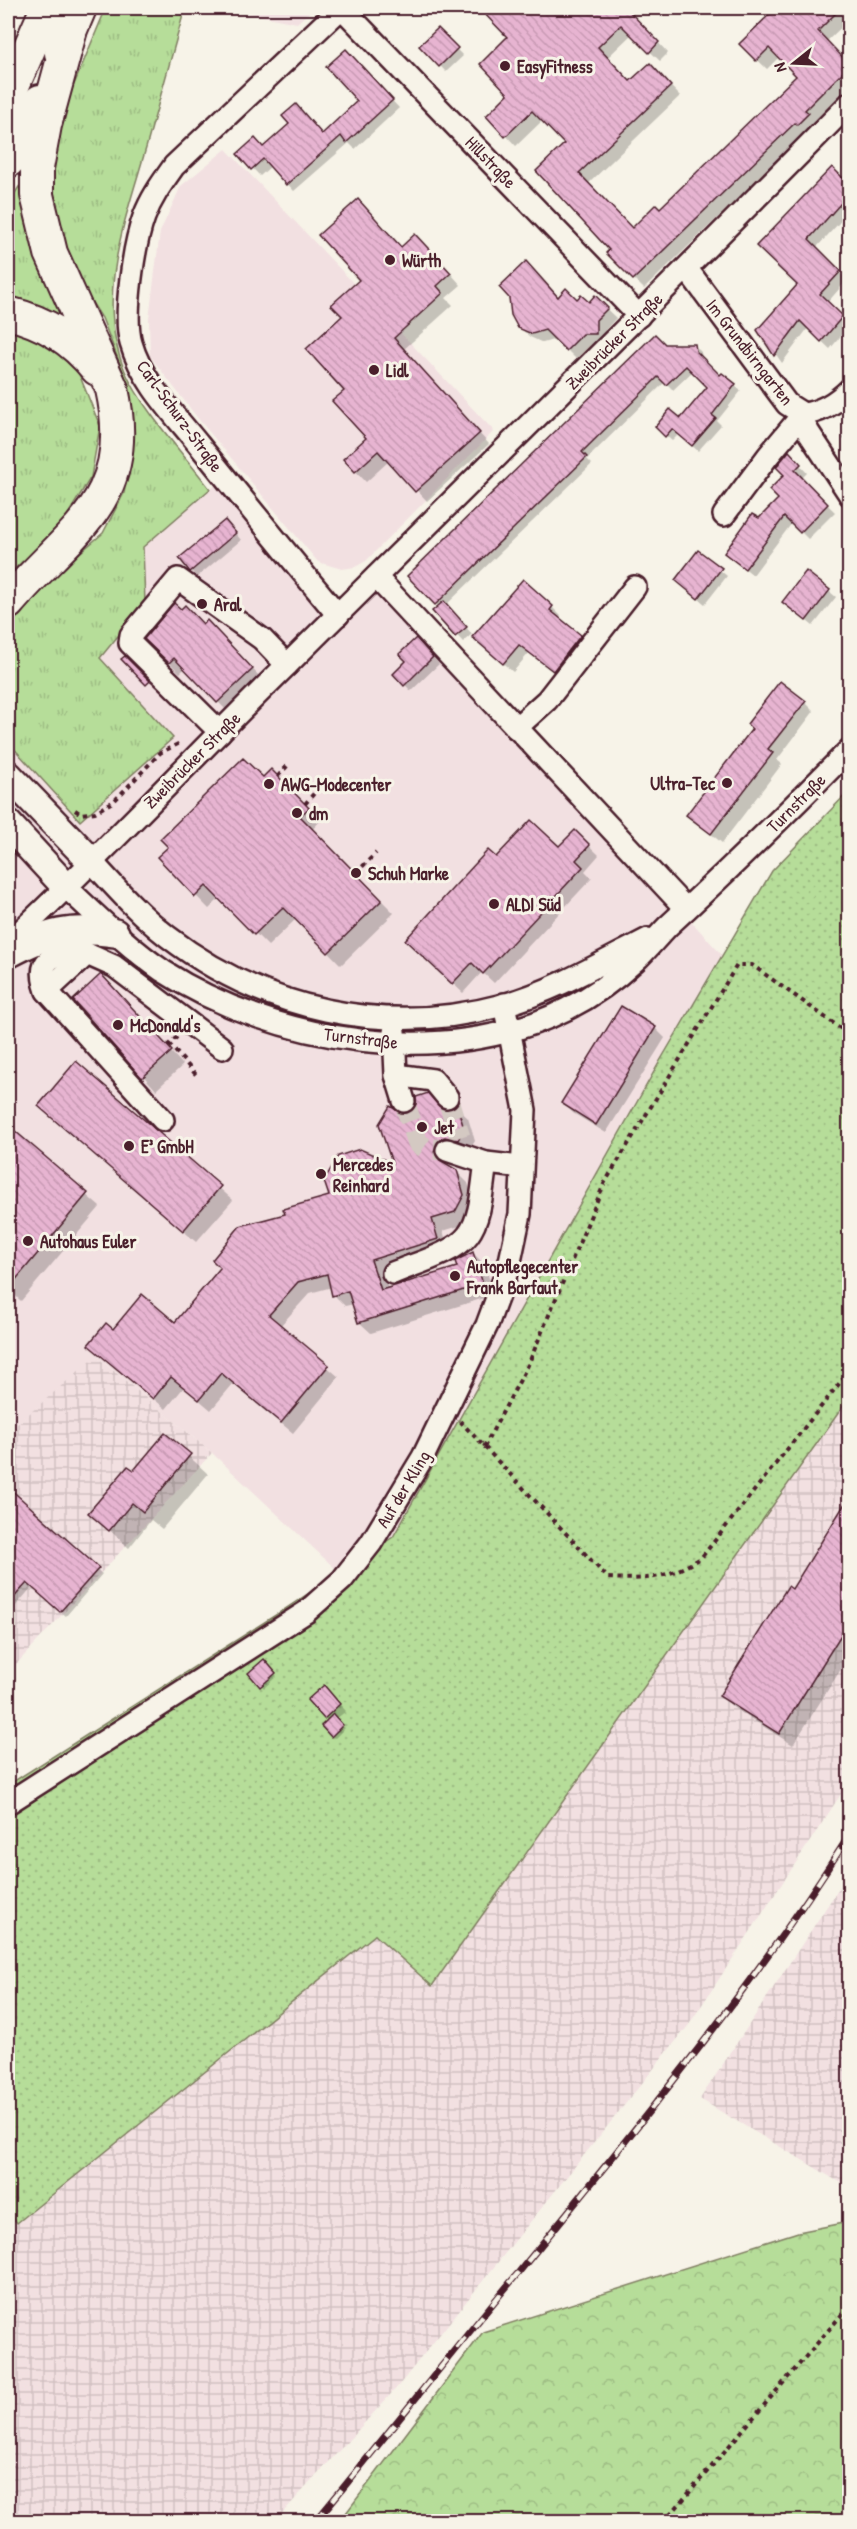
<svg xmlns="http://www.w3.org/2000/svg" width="857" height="2529" font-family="'Patrick Hand',sans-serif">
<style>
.built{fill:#f2e0e1}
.industrial{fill:url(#industrial-grid)}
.grass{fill:url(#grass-tufts);stroke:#807e62;stroke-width:1.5}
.forest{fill:url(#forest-crowns);stroke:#807e62;stroke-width:1.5}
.garden{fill:url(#garden-dots);stroke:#807e62;stroke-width:1.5}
.shadow{fill:#0003}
.building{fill:url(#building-back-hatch);stroke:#4a1f2b;stroke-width:1.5}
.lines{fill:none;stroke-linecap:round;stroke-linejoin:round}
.minor-tunnel{stroke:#d4c9c2;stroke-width:21;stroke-dasharray:21 10;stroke-linecap:butt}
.minor-casing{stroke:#4a1f2b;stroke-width:26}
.major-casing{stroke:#4a1f2b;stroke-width:32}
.highway-casing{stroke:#4a1f2b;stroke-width:36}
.path{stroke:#4a1f2b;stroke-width:4;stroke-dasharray:4.5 4.5;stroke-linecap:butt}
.minor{stroke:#f7f3e8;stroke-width:21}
.major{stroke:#f7f3e8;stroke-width:27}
.highway{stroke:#f7f3e8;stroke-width:32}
.rail-casing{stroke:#4a1f2b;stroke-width:7}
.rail{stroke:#f7f3e8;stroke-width:4.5;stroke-dasharray:14;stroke-linecap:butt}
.poi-dot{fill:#4a1f2b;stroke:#f7f3e8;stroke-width:2}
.labels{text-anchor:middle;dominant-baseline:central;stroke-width:6;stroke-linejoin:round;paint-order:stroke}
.poi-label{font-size:18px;font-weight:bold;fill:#4a1f2b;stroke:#f7f3e8;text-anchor:start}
.street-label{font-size:18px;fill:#4a1f2b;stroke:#f7f3e8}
</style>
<defs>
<pattern id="industrial-grid" width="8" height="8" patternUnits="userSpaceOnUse" patternTransform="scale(1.5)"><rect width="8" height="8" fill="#f2e0e1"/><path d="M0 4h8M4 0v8" fill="none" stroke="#d1c0c1"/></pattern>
<pattern id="grass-tufts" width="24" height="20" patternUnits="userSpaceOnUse" patternTransform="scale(1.5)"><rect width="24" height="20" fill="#b6dd99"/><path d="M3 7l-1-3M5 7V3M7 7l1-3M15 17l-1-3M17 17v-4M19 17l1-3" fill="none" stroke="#9ebd84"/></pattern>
<pattern id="forest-crowns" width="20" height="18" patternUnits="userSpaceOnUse" patternTransform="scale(1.5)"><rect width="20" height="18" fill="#b6dd99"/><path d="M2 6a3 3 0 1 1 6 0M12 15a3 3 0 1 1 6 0" fill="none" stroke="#9ebd84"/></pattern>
<pattern id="garden-dots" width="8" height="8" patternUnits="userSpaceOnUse" patternTransform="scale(1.5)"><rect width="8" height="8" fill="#b6dd99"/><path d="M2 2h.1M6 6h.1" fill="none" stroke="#9ebd84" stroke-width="1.8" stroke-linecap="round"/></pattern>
<pattern id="building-back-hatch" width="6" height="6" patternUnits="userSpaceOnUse" patternTransform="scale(1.5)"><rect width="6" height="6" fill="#e7b4d1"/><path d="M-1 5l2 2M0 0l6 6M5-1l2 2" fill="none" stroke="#c89ab4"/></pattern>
</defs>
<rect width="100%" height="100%" fill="#f7f3e8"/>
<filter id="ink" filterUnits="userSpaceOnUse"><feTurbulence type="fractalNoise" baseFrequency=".0167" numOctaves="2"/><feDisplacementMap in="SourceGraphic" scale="12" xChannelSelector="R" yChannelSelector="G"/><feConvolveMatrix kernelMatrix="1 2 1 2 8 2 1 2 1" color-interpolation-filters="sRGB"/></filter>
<g filter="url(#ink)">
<g class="built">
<polygon points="222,8 314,8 297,23"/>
<polygon points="226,149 494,431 366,561 355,567 342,569 318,562 196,416 150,356 149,319 160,232 181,186"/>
<polygon points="231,472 337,598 368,569 722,955 660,1061 393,1537 340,1573 212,1453 97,1357 8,1432 8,742 80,821 173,738 100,658 145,603 142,547"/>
</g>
<g class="industrial">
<polygon points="96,1356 212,1453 8,1673 8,1432"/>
<polygon points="849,1398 849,1782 688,2026 399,2385 275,2521 8,2521 8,2249 17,2223 375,1935 432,1986"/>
<polygon points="849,1873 849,2188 700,2099"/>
</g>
<g class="grass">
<path d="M106,8H185C172,54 159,101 146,148C126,218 94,299 125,371C141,408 185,456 210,489L143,547L145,603L100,658L173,738L80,821L8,742V624L55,574L103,533L124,493L133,452V411L127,382L102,318L75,276L56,237L47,179L55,130Z"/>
<polygon points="22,182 26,222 76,327 44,308 8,300 8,204"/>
<polygon points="8,327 50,341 77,369 100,426 91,477 65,519 27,558 8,574"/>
</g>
<polygon class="forest" points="849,2222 849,2521 340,2521 483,2332 798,2232"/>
<polygon class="garden" points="849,791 849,1398 432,1986 375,1935 17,2223 8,2211 8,1785 282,1611 393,1537 660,1061 772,871"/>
<g class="shadow">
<polygon points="481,8 626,8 668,53 660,61 632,34 607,58 630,83 650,65 680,96 588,184 632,230 661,210 798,76 779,57 767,69 741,44 778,8 850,8 850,19 826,42 850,65 850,86 814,121 818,124 808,133 806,132 644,289 608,253 611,250 566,144 543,120 516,146 488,116 510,94 509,37"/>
<polygon points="438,30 463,56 446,72 421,46"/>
<polygon points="353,59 399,108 355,149 349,143 294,191 271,166 260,176 239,154 264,148 291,124 322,135 359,101"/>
<polygon points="832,170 850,187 850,211 816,248 847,280 827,303 850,325 830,349 808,328 782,363 759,330 799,285 759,246"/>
<polygon points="426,246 461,285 446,298 453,305 403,350 489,444 427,501 389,461 366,482 345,460 368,438 346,391 344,316 402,248"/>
<polygon points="595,298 616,318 605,330 605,343 593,343 577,360 556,339 543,343 530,337 519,327 558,299 589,304"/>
<polygon points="665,346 695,346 701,352 702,359 720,377 722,375 741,391 717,421 721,425 698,451 679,434 672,441 663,433 681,420 709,387 693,371 673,390 665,382 587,459 592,464 446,605 472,634 463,642 434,611 439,607 409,576"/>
<polygon points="850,431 850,446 842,438"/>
<polygon points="789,453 807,473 801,479 835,512 808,539 792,523 753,575 726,553 780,499"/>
<polygon points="231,528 241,540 197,577 191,571"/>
<polygon points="698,552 727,576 705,604 683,586"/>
<polygon points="807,573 836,597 813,626 791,608"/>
<polygon points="552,607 561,616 558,619 589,645 562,679 529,653 513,672 483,646"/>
<polygon points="207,622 263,680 229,713 185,668 180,673 146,639 204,626"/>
<polygon points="416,640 439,664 411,691 395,674 408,661"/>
<polygon points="805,702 814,711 777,760 782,764 722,843 688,815"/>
<polygon points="263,779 284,784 320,821 312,830 394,913 341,965 296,919 268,946 220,898 209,909 159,858"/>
<polygon points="575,832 599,855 585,871 592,878 494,983 482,972 463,993 417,950 496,860 560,848"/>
<polygon points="114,989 183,1065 156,1090 75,1000"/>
<polygon points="655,1028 665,1038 606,1133 573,1113 563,1103"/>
<polygon points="76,1063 233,1200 196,1242 40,1106"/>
<polygon points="456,1107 468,1118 475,1141 469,1151 450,1151 445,1165 456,1171 468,1183 475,1207 466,1224 443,1231 449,1250 381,1271 388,1289 459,1268 473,1253 485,1265 494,1295 371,1333 359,1322 354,1304 345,1306 334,1295 332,1287 310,1293 280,1326 339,1377 293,1433 233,1384 211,1410 184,1387 166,1409 101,1356 113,1331 176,1324 287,1215 395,1166 400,1115 450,1111"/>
<polygon points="8,1127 100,1207 21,1301 8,1289"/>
<polygon points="166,1435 208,1474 162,1529 151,1520 129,1548 91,1513 134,1473"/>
<polygon points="8,1489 102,1574 66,1616 32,1587 8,1615"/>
<polygon points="850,1500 850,1655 793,1745 734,1708 721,1696 792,1591"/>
<polygon points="264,1661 277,1676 264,1688 250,1673"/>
<polygon points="330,1694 346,1711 336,1719 345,1728 335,1738 323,1726 328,1721 309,1700"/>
</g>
<g class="building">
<polygon points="479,8 626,8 659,42 649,53 621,25 598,47 630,81 650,63 671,86 579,173 632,228 656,204 660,208 796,76 769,48 756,61 739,44 776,8 841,8 818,31 849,64 849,66 805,110 809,113 797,125 795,123 633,280 606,253 609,250 536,171 564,144 532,111 505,137 486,116 508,94 480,64 507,37"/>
<polygon points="438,28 458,48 439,67 419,46"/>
<polygon points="346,49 393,100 346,143 341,136 286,185 263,159 251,170 237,154 255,138 263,147 289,124 282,116 296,104 322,134 357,101 326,67"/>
<polygon points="832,167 849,184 849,194 809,239 841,271 820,294 843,316 821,342 800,321 774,356 757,330 797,285 756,246"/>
<polygon points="358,199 401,247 415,234 451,273 437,286 443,293 394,338 480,433 415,492 378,451 355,472 343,459 366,438 332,401 344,391 306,349 342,316 331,305 359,280 318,235"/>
<polygon points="526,261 558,297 566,288 577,299 581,295 589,302 595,295 608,308 596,320 596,334 583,334 566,351 545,330 532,334 518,328 511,315 509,298 499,287"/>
<polygon points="655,334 665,344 695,344 696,351 720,375 722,373 736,384 712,415 716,418 692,446 672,429 665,437 655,427 670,409 681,418 707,387 686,366 666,385 658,377 582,452 587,457 435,605 407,576"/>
<polygon points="789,451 801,464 795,470 828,504 800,533 784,517 745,569 724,553 752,514 759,518 778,499 769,490 784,475 776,467"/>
<polygon points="225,520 236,533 190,572 179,558"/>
<polygon points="698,550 722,568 698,599 675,580"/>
<polygon points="806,571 830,590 806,621 782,602"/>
<polygon points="523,579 553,606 550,610 581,635 553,671 519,645 503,664 472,637"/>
<polygon points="444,601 467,627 455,637 432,611"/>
<polygon points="174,603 181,609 185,605 203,624 207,620 253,669 217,703 174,658 169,663 144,639"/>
<polygon points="416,638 433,657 404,686 393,674 406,661 399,654"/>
<polygon points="125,656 150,681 146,685 121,659"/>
<polygon points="780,681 806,701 768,749 773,753 711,834 686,815 752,729 747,724"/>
<polygon points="243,758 263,777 271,769 309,808 300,816 382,900 328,953 283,907 254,935 206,886 195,897 157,857 168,847 160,839"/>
<polygon points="531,820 559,846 575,830 590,845 576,860 583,867 483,974 472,963 452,984 405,940 488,850 496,857"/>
<polygon points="101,974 172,1051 142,1078 73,1000"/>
<polygon points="621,1006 656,1027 596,1125 561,1103"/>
<polygon points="76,1061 221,1186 183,1231 38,1106"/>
<polygon points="428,1093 442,1109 450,1109 457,1105 464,1129 458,1140 445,1137 439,1140 434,1152 438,1159 457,1170 464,1195 455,1212 432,1219 438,1239 371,1260 381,1290 457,1267 455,1261 473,1252 483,1284 358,1323 348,1291 332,1296 327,1274 298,1282 269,1315 329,1365 281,1423 221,1373 199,1400 171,1377 153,1399 88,1345 106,1323 113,1329 142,1294 175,1322 220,1268 212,1260 240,1226 285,1214 283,1209 329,1196 324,1181 338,1156 360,1149 392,1163 379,1124 390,1106 401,1113 408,1113 416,1104 416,1097"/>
<polygon points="8,1125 88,1193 8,1289"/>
<polygon points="165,1433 191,1454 143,1512 132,1503 109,1531 88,1513 128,1466 134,1470"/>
<polygon points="8,1487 99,1568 60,1612 27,1583 8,1604"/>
<polygon points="849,1497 849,1622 779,1734 719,1696 788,1586 792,1589"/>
<polygon points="264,1659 276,1673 260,1687 248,1673"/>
<polygon points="324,1685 340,1704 324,1719 307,1700"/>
<polygon points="333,1714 343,1725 331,1737 321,1726"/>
</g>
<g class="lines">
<g class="minor-tunnel">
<polyline points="447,1097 460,1137"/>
<polyline points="404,1101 418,1143 427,1149 447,1150"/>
</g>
<g class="minor-casing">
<g id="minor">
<polyline points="342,8 639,316"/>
<polyline points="687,269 787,404 803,414"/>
<polyline points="803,414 803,423 809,433 850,495"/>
<path d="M803,414C822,412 836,403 850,389"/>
<polyline points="724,515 768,456 803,414"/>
<polyline points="376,577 686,909"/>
<path d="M338,615C291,559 245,502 199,445C175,415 142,382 131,343C123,316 134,244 144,217C151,198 162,183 174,166L341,8"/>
<polyline points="516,728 547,700 635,587"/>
<polyline points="220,732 130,643 131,635 178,579 262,639 287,665"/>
<path d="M93,863C116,888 140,915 167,936C263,1010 385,1037 503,1005C554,991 601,963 648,939"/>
<path d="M67,888C98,917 128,947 163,971C274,1043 446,1071 567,1009C591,997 616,979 636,960C647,950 657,937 668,926C730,869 790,810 850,749"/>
<path d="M8,943C104,854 193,757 287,665C475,478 664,292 850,103"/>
<path d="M47,991C34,956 57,952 87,954"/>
<polyline points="394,1031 396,1075 404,1101"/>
<polyline points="396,1075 433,1080 447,1097"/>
<polyline points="163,1120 47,991 87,954 114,966 222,1048"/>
<polyline points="447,1150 486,1163 521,1167"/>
<path d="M393,1273C414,1264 455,1253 468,1235C482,1217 482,1185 486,1163"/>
<polyline points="8,1803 306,1612 342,1580 371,1543 423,1457 487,1325 509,1266 520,1214 525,1110 504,1004"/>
</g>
</g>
<g class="major-casing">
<g id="major">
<polyline points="8,775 93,863"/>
<polyline points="8,824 67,888"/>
<path d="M8,954C49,932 69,927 115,933"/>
</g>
</g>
<g class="highway-casing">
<g id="highway">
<polyline points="61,53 80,8"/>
<polyline points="8,97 47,8"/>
<polyline points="8,161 40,101"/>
<path d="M8,313C45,322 73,339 97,369"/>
<path d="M8,603C70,530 137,501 112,389L51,253L37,195V168L45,125L70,33"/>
</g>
</g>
<g class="path">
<polyline points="278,776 289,764"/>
<polyline points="305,804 316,791"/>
<polyline points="75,810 81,814 95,812 114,801 160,753 182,742"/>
<polyline points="356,873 376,853"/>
<polyline points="169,1044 198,1077"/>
<polyline points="167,1046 178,1036"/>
<path d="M460,1421L608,1578C648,1580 666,1579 701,1558L850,1370"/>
<polyline points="484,1447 528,1365 604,1184 737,965 752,965 850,1035"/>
<polyline points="664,2522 850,2305"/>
</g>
<use href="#minor" class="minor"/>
<use href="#major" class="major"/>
<use href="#highway" class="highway"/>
<g class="rail-casing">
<path id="rail" d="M315,2522C384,2439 450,2354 519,2272C634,2131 752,1989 850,1834"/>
</g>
<use href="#rail" class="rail"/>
</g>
</g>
<g class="poi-dot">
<circle cx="505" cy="66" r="6"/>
<circle cx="390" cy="260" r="6"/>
<circle cx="374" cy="370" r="6"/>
<circle cx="202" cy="604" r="6"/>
<circle cx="727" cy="783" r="6"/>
<circle cx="269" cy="784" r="6"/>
<circle cx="297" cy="813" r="6"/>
<circle cx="356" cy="873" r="6"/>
<circle cx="494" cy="904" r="6"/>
<circle cx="118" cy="1025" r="6"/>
<circle cx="422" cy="1127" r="6"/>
<circle cx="129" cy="1146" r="6"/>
<circle cx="321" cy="1174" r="6"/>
<circle cx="28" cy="1241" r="6"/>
<circle cx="455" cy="1276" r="6"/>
</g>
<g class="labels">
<g class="poi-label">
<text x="517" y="66">EasyFitness</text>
<text x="402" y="260">Würth</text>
<text x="386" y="370">Lidl</text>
<text x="214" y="604">Aral</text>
<text x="715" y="783" text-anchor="end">Ultra-Tec</text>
<text x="281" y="784">AWG-Modecenter</text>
<text x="309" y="813">dm</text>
<text x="368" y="873">Schuh Marke</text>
<text x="506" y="904">ALDI Süd</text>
<text x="130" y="1025">McDonald's</text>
<text x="434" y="1127">Jet</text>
<text x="141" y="1146">E³ GmbH</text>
<text x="333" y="1164">Mercedes<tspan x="333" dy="21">Reinhard</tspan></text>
<text x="40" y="1241">Autohaus Euler</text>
<text x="467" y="1266">Autopflegecenter<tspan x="467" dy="21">Frank Barfaut</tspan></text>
</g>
<g class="street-label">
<text transform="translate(491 162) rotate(46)">Hillstraße</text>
<text transform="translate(614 341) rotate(-45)">Zweibrücker Straße</text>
<text transform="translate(750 352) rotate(52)">Im Grundbirngarten</text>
<text transform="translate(180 416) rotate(54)">Carl-Schurz-Straße</text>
<text transform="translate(192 760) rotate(-45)">Zweibrücker Straße</text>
<text transform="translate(796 803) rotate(-45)">Turnstraße</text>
<text transform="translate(361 1038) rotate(7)">Turnstraße</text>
<text transform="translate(403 1489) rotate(-59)">Auf der Kling</text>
</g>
</g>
<rect width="857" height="2529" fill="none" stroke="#f7f3e8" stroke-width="30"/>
<rect x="15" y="15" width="827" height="2499" fill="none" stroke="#4a1f2b" stroke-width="2" filter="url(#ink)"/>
<g transform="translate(794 63) rotate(252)" stroke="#f7f3e8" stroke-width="4.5" paint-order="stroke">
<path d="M0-4.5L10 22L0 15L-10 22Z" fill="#4a1f2b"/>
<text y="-9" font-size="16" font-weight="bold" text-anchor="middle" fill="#4a1f2b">N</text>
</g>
</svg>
